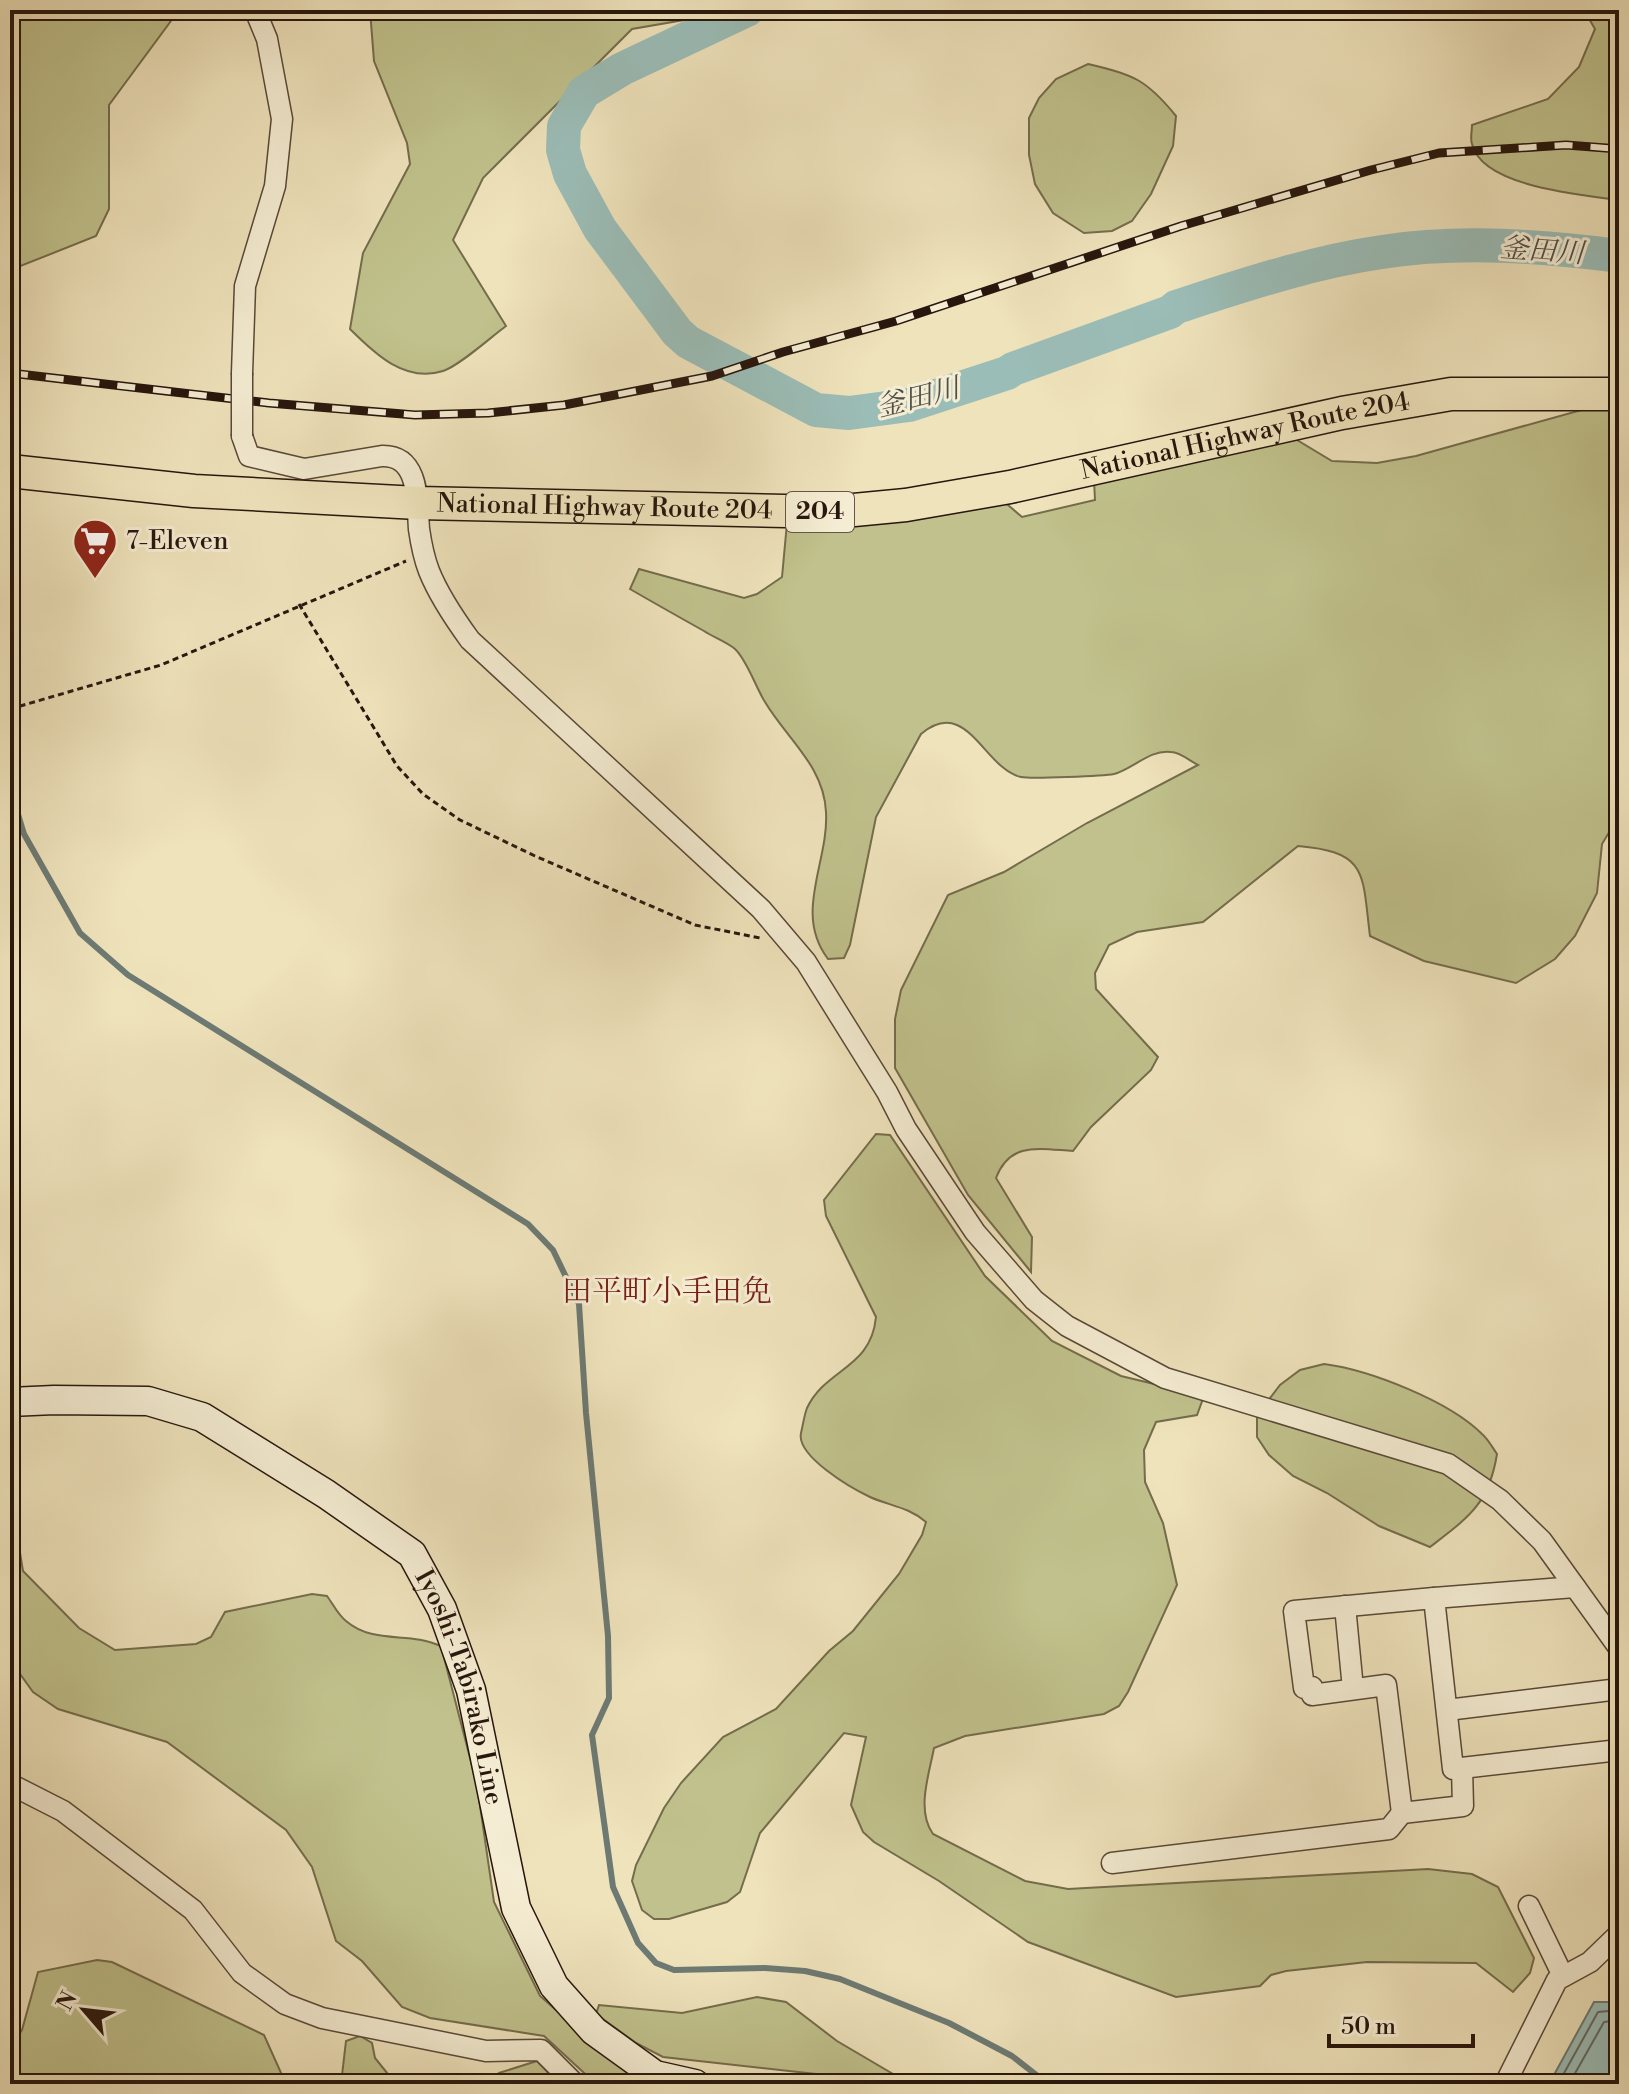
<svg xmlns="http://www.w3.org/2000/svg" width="1629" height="2094" font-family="'Libre Bodoni','Noto Serif JP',serif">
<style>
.green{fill:#c0c18c;stroke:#746c4c;stroke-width:2}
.water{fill:#9bbdb7;stroke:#6d7a73;stroke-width:2}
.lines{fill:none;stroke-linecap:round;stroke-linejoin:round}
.shore{stroke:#616a62;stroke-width:2}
.stream{stroke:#6d7a73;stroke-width:6}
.river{stroke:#9bbdb7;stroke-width:34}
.minor-casing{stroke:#594939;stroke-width:23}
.secondary-casing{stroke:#27160d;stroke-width:31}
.trunk-casing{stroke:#27160d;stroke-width:35}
.path{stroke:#27160d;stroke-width:3;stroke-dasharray:6 4;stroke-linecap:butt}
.minor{stroke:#f5edd3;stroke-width:20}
.secondary{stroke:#f5edd3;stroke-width:28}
.trunk{stroke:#efe3bc;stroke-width:32}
.rail-casing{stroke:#27160d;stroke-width:9}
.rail{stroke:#f5edd3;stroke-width:6;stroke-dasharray:18;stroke-linecap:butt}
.minor-bridge-casing{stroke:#594939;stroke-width:23;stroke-linecap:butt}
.minor-bridge{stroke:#f5edd3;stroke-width:20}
.labels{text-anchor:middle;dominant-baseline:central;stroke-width:6;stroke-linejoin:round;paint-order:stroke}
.shield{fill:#f5edd3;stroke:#655648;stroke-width:2}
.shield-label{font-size:24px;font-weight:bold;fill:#27160d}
.street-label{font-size:26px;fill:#27160d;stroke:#f5edd3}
.poi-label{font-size:26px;fill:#27160d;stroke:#f5edd3;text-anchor:start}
.water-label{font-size:28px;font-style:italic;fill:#505048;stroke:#f5edd3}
.quarter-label{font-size:30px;fill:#7a1f14;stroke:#f5edd3}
</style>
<rect width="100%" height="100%" fill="#efe3bc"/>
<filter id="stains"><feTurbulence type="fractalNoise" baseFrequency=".0025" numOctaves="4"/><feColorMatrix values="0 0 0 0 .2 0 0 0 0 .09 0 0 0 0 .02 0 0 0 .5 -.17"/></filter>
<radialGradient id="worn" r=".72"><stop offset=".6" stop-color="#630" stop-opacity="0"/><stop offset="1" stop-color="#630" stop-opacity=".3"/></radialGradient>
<g class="green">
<polygon points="10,10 179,10 109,105 109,209 96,236 13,269 10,267"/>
<path d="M370,10H694L684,20L632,29L483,178L453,240L506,326C491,337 459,366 443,371C405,383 375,354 350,329L363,253L410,164L407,143L374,61Z"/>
<path d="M1584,10H1619V200C1583,195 1482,187 1472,144C1470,139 1472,131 1472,125L1548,99L1579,67L1595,29Z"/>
<path d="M1088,64C1133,74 1147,80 1176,116L1173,146L1151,194L1132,221L1112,231L1084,233L1053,213L1035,184L1029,155V118L1039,98L1056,79Z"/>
<path d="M1619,408V816L1602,844L1597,893L1575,936L1555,959L1516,983L1424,961L1370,936C1362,874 1369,852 1298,846L1203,922L1137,932L1109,945L1095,973L1096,989L1158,1057L1151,1070L1091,1127L1073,1151C1040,1149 1010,1141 996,1178L1032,1237L1031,1272L968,1195L895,1068V1019L901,990L948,895L1004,872L1087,823L1198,765C1190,761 1180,752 1171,752C1150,749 1133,769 1114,774C1104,776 1031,779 1021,777C984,769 967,695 921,734L876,817L850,945L844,958L828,959C793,913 829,862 826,812C824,766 787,739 765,702C756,688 747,660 735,649C727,642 713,637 704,631C679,617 654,603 630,589L639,569L744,598L757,594L782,577L787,523L1001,499L1022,517L1095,500L1094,480L1292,437L1332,461L1377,463L1416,456L1585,409Z"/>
<path d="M876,1134L890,1135L985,1276L1052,1341L1121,1376L1204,1396L1197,1415L1156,1422L1144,1450L1145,1482L1163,1523L1177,1585L1128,1692L1119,1706L1104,1714L965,1736L934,1748C929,1775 916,1810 933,1834L1025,1881L1068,1889L1428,1869L1472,1874L1498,1887L1534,1958L1530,1973L1513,1992L1476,1963L1367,1962L1286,1971L1271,1975L1260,1986L1176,1997L1028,1942L939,1881L874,1842L863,1832L851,1805L866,1737L844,1733L760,1833L740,1892L727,1902L669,1919H654L642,1910L632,1881L636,1865L664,1808L681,1783L723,1737L776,1709L829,1651L853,1631L899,1574L922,1535L926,1522C909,1507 890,1506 870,1497C851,1488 796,1456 801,1433C803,1425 804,1416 807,1408C826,1368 871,1369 876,1317L826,1216L824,1200Z"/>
<path d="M1324,1364C1370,1370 1449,1401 1482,1434C1488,1439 1492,1447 1497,1454C1489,1504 1469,1517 1430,1547L1379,1526L1327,1493L1293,1476L1269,1455L1257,1437V1415L1280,1385L1300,1370Z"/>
<path d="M10,1492L23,1571L79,1628L115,1650L196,1644L211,1637L225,1612L312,1594L327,1596C333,1604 338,1615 346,1621C374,1645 409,1631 441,1646L477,1785L494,1902L540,1996L605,2053L664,2084H596L544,2036L430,2018L402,2007L362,1961L336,1941L312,1867L286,1830L167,1742L58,1709L33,1692L10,1660Z"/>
<polygon points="97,1960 112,1962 264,2035 286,2084 10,2084 10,2047 22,2030 38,1972"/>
<polygon points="757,1997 786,2002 837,2041 910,2084 835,2084 816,2074 663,2057 636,2043 596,2014 599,2005 682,2013"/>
<polygon points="360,2036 372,2043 375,2058 396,2084 341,2084 346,2041"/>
<polygon points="537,2061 559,2084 487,2084 499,2073"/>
</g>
<polygon class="water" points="1594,2002 1619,2002 1619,2084 1549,2084"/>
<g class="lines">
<g class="shore">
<polyline points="1558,2084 1598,2012 1619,2010"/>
<polyline points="1569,2084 1604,2022 1619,2020"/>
</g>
<polyline class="stream" points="10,788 24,834 80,933 128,975 528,1224 553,1250 579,1304 586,1413 608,1636 609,1698 592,1735 613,1887 638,1943 656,1963 674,1970 765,1968 805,1971 840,1979 949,2023 1012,2056 1048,2084"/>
<path class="river" d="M747,10L622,69L584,92L564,126L563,150L570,174L600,229L677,332L688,342L816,410L849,413L909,405L1007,373L1013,369L1170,312L1176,307C1244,285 1312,262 1382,252C1460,240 1541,246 1619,256"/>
<g class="minor-casing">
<g id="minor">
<polyline points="242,373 245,286 275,186 282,119 267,39 255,10"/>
<path d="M242,436L249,456L304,469L382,456C420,455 417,502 419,529C421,543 424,558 429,571C439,596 454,618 470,640L761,909L806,962L887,1092L906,1129L975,1232L1034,1300L1067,1326L1165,1378L1448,1464L1500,1500L1542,1541L1619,1648"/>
<polyline points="1575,1587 1434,1598 1453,1769 1619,1750"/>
<polyline points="1434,1598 1294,1611 1304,1688 1312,1687 1312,1695 1386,1685 1402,1813 1463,1806 1462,1768"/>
<polyline points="1345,1606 1353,1689"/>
<polyline points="1447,1710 1619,1689"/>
<polyline points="10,1784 63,1811 193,1910 242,1973 285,2004 322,2018 486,2051 541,2050 575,2084"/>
<polyline points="1112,1863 1389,1829 1402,1813"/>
<polyline points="1529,1906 1563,1976"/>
<polyline points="1505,2084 1557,1980 1590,1962 1619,1934"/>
</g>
</g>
<g class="secondary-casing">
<g id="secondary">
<path id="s1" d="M10,1402L54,1400L148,1401L202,1417L326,1494L412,1554L442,1609L471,1690L516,1908L554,1986L594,2031L655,2075L695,2084"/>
</g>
</g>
<g class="trunk-casing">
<g id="trunk">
<path id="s2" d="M10,471L194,491L418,503L833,512L906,505L1010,487L1342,413L1451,394H1619"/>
</g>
</g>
<g class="path">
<polyline points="299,604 397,766 423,794 460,820 535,856 695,925 760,938"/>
<polyline points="10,709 161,665 406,561"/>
</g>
<use href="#minor" class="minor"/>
<use href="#secondary" class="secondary"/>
<use href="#trunk" class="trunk"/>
<g class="rail-casing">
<polyline id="rail" points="10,373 269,403 415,415 488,413 564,405 712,376 783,352 896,321 1181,226 1371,170 1439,153 1566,145 1619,149"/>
</g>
<use href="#rail" class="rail"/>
<g class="minor-bridge-casing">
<polyline id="minor-bridge" points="242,373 242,436"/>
</g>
<use href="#minor-bridge" class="minor-bridge"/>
</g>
<defs>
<g id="supermarket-pin" transform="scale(2.3)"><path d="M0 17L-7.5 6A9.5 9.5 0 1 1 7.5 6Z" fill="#8f2418" stroke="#f5edd3"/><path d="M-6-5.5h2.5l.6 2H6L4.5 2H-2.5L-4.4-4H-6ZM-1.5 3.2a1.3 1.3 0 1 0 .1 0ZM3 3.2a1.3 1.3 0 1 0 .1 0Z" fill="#fff"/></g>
</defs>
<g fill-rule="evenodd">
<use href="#supermarket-pin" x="95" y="541"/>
</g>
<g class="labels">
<rect class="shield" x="786" y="492" width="68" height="40" rx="6"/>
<g class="shield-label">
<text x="820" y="512">204</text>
</g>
<g class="street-label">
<text stroke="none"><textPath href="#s2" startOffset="1244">National Highway Route 204</textPath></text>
<text stroke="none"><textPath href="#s2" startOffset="596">National Highway Route 204</textPath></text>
<text stroke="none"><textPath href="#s1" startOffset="588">Iyoshi-Tabirako Line</textPath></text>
</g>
<g class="poi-label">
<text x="126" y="541">7-Eleven</text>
</g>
<g class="water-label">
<text transform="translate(1542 251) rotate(4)">釜田川</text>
<text transform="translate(918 398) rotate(-14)">釜田川</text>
</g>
<g class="quarter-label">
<text x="667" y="1292">田平町小手田免</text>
</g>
</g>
<rect width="1629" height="2094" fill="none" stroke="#efe3bc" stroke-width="40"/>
<rect x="12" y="12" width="1605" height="2070" fill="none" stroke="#27160d" stroke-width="4"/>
<rect x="20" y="20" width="1589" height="2054" fill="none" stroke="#27160d" stroke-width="2"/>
<g transform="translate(84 2010) rotate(298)" stroke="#f5edd3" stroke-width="6" paint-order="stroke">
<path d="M0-6L14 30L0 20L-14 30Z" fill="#27160d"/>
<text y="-12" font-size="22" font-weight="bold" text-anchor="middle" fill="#27160d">N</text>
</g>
<path d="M1329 2034v12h144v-12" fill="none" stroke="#27160d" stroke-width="4"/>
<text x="1341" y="2034" font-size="24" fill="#27160d" stroke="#f5edd3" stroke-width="6" paint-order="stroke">50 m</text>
<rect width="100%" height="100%" filter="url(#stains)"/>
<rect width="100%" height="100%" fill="url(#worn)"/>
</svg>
